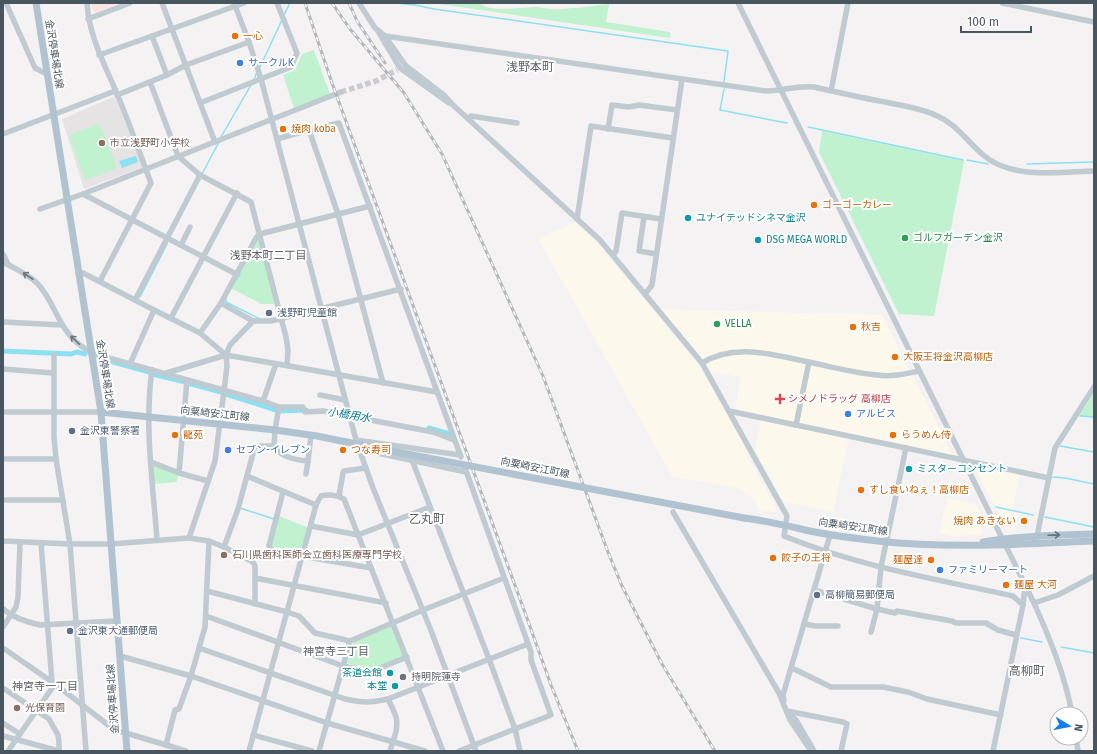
<svg xmlns="http://www.w3.org/2000/svg" width="1097" height="754" font-family="'Fira Sans','Noto Sans JP',sans-serif">
<style>
.commercial{fill:#fdf8ec}
.education{fill:#e5e3e4}
.medical{fill:#fde4e3}
.green{fill:#c0f2d0}
.water{fill:#8be1f1}
.lines{fill:none;stroke-linecap:round;stroke-linejoin:round}
.stream{stroke:#8be1f1;stroke-width:1.5}
.canal{stroke:#8be1f1;stroke-width:5}
.minor-tunnel{stroke:#c9cbce;stroke-width:5.5;stroke-dasharray:5.5 3;stroke-linecap:butt}
.minor{stroke:#bfcad1;stroke-width:5.5}
.major{stroke:#b1c3d1;stroke-width:7}
.rail-casing{stroke:#b4b7bc;stroke-width:3}
.rail{stroke:#fff;stroke-width:1.5;stroke-dasharray:4.5;stroke-linecap:butt}
.major-bridge{stroke:#b1c3d1;stroke-width:7}
.oneway{stroke:#6c7982}
.oneway2{stroke:#62717c}
.food-dot{fill:#e8710a;stroke:#fff;stroke-width:1.5}
.shop-dot{fill:#3f7fe0;stroke:#fff;stroke-width:1.5}
.education-dot{fill:#8d6e63;stroke:#fff;stroke-width:1.5}
.culture-dot{fill:#0f9aa8;stroke:#fff;stroke-width:1.5}
.leisure-dot{fill:#2e9e5b;stroke:#fff;stroke-width:1.5}
.service-dot{fill:#5c6f8a;stroke:#fff;stroke-width:1.5}
.health-dot{fill:#e0444e;stroke:#fff;stroke-width:1.5}
.worship-dot{fill:#6b7280;stroke:#fff;stroke-width:1.5}
.labels{text-anchor:middle;dominant-baseline:central;stroke-width:4;stroke-linejoin:round;paint-order:stroke}
.food-label{font-size:10px;fill:#c56008;stroke:#fff;text-anchor:start}
.street-label{font-size:10px;fill:#485660;stroke:#fff}
.shop-label{font-size:10px;fill:#366cbe;stroke:#fff;text-anchor:start}
.education-label{font-size:10px;fill:#785e54;stroke:#fff;text-anchor:start}
.culture-label{font-size:10px;fill:#0d838f;stroke:#fff;text-anchor:start}
.leisure-label{font-size:10px;fill:#27864d;stroke:#fff;text-anchor:start}
.service-label{font-size:10px;fill:#4e5e75;stroke:#fff;text-anchor:start}
.health-label{font-size:10px;fill:#be3a42;stroke:#fff;text-anchor:start}
.worship-label{font-size:10px;fill:#5b616d;stroke:#fff;text-anchor:start}
.neighbourhood-label{font-size:11px;fill:#5e6267;stroke:#fff}
.water-label{font-size:11px;font-style:italic;fill:#077f96;stroke:#fff}
.quarter-label{font-size:12px;fill:#5e6267;stroke:#fff}
</style>
<rect width="100%" height="100%" fill="#f4f2f2"/>
<g class="commercial">
<polygon points="575,222 597,243 699,366 745,447 750,461 777,509 774,512 759,510 755,500 738,488 672,476 556,270 538,239"/>
<polygon points="661,309 882,315 953,455 735,409 741,377 710,371 705,362"/>
<polygon points="762,419 849,438 833,512 784,502 755,450 761,421"/>
<polygon points="978,466 1020,475 1012,510 1000,507 999,509 1019,513 1015,531 1004,523 996,508 997,507 995,506 975,469"/>
<polygon points="947,498 976,504 984,521 981,535 953,536 939,533"/>
</g>
<polygon class="education" points="115,96 143,167 84,189 62,119"/>
<polygon class="medical" points="91,3 121,3 94,13"/>
<g class="green">
<path d="M433,3H480C487,13 524,7 537,7C545,8 553,10 562,9C577,8 593,6 609,4L606,22L670,32V38Z"/>
<polygon points="314,50 330,94 294,108 283,75 295,70 302,54"/>
<polygon points="97,124 102,128 117,168 85,180 69,135"/>
<polygon points="822,131 964,161 934,316 899,314 819,152"/>
<polygon points="258,240 276,304 261,304 231,288"/>
<polygon points="1094,393 1094,417 1079,416"/>
<polygon points="153,464 178,474 177,482 154,484"/>
<polygon points="279,516 309,528 303,550 300,554 273,549 270,545"/>
<polygon points="394,625 405,655 372,670 366,670 347,663 354,641"/>
</g>
<polygon class="water" points="136,156 138,162 122,168 119,161"/>
<g class="lines">
<g class="stream">
<polyline points="395,3 415,5 434,9 728,51 724,82"/>
<polyline points="284,15 290,3"/>
<polyline points="260,67 282,20"/>
<polyline points="254,80 257,72"/>
<polyline points="724,89 720,110 787,123"/>
<polyline points="808,127 963,160"/>
<polyline points="221,137 251,85"/>
<polyline points="967,160 988,164"/>
<polyline points="1027,164 1094,162"/>
<polyline points="202,174 219,142"/>
<polyline points="236,280 240,275"/>
<polyline points="140,297 167,244"/>
<polyline points="226,299 226,302 260,319"/>
<polyline points="1080,416 1094,417"/>
<polyline points="1060,446 1094,452"/>
<polyline points="1053,477 1065,478 1094,484"/>
<polyline points="996,507 1033,515"/>
<polyline points="240,508 274,519"/>
<polyline points="1045,517 1094,527"/>
<polyline points="1021,638 1042,642"/>
<polyline points="1061,647 1094,653"/>
</g>
<g class="canal">
<polyline points="3,351 71,354 77,352 85,354"/>
<polyline points="99,358 149,372"/>
<polyline points="153,374 185,382"/>
<polyline points="188,383 221,392"/>
<polyline points="226,394 279,411 306,410"/>
<polyline points="429,428 449,434"/>
</g>
<polyline class="minor-tunnel" points="341,92 376,81 397,70"/>
<g class="minor">
<polyline points="6,3 35,68 47,74"/>
<path d="M87,3C89,37 105,65 118,96C130,125 140,154 151,183L100,281"/>
<polyline points="162,3 215,142"/>
<polyline points="234,3 249,42 261,79 356,440 373,488 432,633 476,751"/>
<path d="M359,3L375,28L385,36L406,66L445,96L453,105L600,240L702,363L787,516L784,536C857,566 936,579 1013,596L1023,605"/>
<path d="M738,3L1034,603C1050,639 1065,675 1072,714"/>
<polyline points="1002,3 1094,22"/>
<polyline points="88,19 130,3"/>
<polyline points="378,31 400,68 449,103"/>
<polyline points="152,36 167,75"/>
<path d="M385,36L766,91C782,91 798,85 814,87C836,92 858,97 880,101C898,105 916,107 933,114C957,124 964,138 982,154C1011,180 1058,172 1094,171"/>
<polyline points="99,55 244,3"/>
<polyline points="150,82 178,156 200,175 251,202 286,337 288,350 287,365"/>
<polyline points="831,91 848,3"/>
<polyline points="117,95 167,75 186,65 249,42"/>
<polyline points="200,103 291,67 297,53 277,3"/>
<polyline points="468,119 471,116 517,123"/>
<polyline points="608,129 612,105 629,107 639,105 677,110"/>
<polyline points="309,130 338,214 383,383"/>
<polyline points="3,134 115,91"/>
<polyline points="277,139 309,130 339,123 461,457"/>
<polyline points="83,194 236,274"/>
<polyline points="40,209 83,194 341,92"/>
<polyline points="644,217 639,251 656,254"/>
<polyline points="577,219 591,126 673,138"/>
<polyline points="181,245 190,227"/>
<polyline points="3,254 8,264"/>
<polyline points="613,255 616,251 622,213 661,219"/>
<path d="M3,262C14,268 28,274 37,283C53,299 57,324 74,340C79,345 86,349 91,353L263,401L279,407H303L305,412L323,411L433,432L454,440"/>
<polyline points="78,273 83,273 154,310 200,333 226,355 437,392"/>
<polyline points="645,294 652,285 682,79"/>
<polyline points="135,300 200,175"/>
<polyline points="221,303 253,321 271,321 401,289"/>
<polyline points="171,318 237,193"/>
<polyline points="3,322 62,325"/>
<polyline points="200,333 221,303 256,238 260,234 370,206"/>
<polyline points="54,355 54,437 56,459 70,544 86,751"/>
<path d="M702,363C732,344 767,353 799,360C825,365 851,373 877,375C892,377 905,374 919,371"/>
<polyline points="130,364 154,310"/>
<polyline points="3,369 53,373"/>
<path d="M152,370C144,426 153,484 157,540"/>
<polyline points="163,374 226,355 230,345 253,321"/>
<polyline points="320,395 345,400"/>
<polyline points="263,401 276,364"/>
<polyline points="729,411 1049,478"/>
<polyline points="3,412 101,412"/>
<polyline points="796,425 809,362"/>
<polyline points="356,440 460,455"/>
<path d="M274,446C280,457 296,460 308,461L311,435"/>
<polyline points="906,448 881,567 877,609 895,613 897,611 952,621 956,623 986,623 998,630 1016,635"/>
<polyline points="359,449 466,472"/>
<polyline points="3,459 56,459"/>
<polyline points="412,460 489,659 515,729 520,751"/>
<polyline points="151,462 179,473 187,380"/>
<polyline points="179,473 208,481"/>
<polyline points="306,474 308,461"/>
<polyline points="247,476 316,505"/>
<polyline points="283,492 269,546 272,551 371,568"/>
<polyline points="339,496 343,473 344,471 366,468"/>
<polyline points="3,500 63,500"/>
<polyline points="673,512 779,693 790,720 811,751"/>
<polyline points="311,526 358,535 430,507"/>
<polyline points="1037,536 1055,448 1094,387"/>
<polyline points="189,538 215,461 224,391 227,366 226,355"/>
<polyline points="3,541 70,544 111,544 189,538 209,541 224,547 238,509 255,446 274,446 275,430 279,407"/>
<polyline points="41,543 52,682"/>
<polyline points="224,547 253,562 255,566 255,604"/>
<polyline points="255,578 386,603"/>
<polyline points="814,590 877,609 871,632"/>
<polyline points="207,591 287,612 299,616 315,633 350,641 423,610 504,578"/>
<polyline points="1034,603 1058,595 1094,576"/>
<path d="M3,609C14,618 26,622 40,625L117,621"/>
<polyline points="206,616 343,666 370,672 407,657"/>
<polyline points="805,624 815,626 838,626"/>
<polyline points="3,627 16,607 18,597 20,542"/>
<polyline points="3,648 55,684 116,731 126,733 186,751"/>
<path d="M199,648L345,699C363,703 370,703 388,699L528,644"/>
<polyline points="120,656 191,676 327,723 425,751"/>
<polyline points="792,668 831,687 883,687 908,692 927,699 1001,715"/>
<polyline points="3,688 49,719 58,735 59,742 59,751"/>
<path d="M388,699C391,705 394,711 396,717C399,728 393,741 390,751"/>
<polyline points="784,700 783,695 830,535"/>
<polyline points="787,711 843,722 847,724 841,751"/>
<polyline points="789,713 796,720 814,751"/>
<polyline points="3,723 20,734"/>
<polyline points="253,735 312,751"/>
<polyline points="3,736 59,751"/>
<polyline points="1076,738 1078,751"/>
<polyline points="166,745 175,710 179,709 191,676 205,627 209,541"/>
<polyline points="8,751 55,684"/>
<path d="M249,751L316,505L321,496C328,494 338,495 344,499L443,751"/>
<polyline points="319,751 350,641"/>
<polyline points="459,751 551,715 531,660 531,652 465,468"/>
<polyline points="993,751 1023,605 1025,587"/>
</g>
<g class="major">
<polyline points="36,3 101,412 127,751"/>
<polyline points="101,412 275,430 317,436 381,449"/>
<path d="M744,518C762,520 779,524 797,528C824,535 851,538 878,541C950,549 1022,544 1094,541"/>
<path d="M983,542C1019,536 1057,535 1094,534"/>
</g>
<g class="rail-casing">
<g id="rail">
<polyline points="305,3 332,83 528,621 551,685 578,751"/>
<polyline points="332,3 350,29 404,93 442,154 543,376 608,552 622,586 662,664 715,751"/>
<polyline points="349,3 357,21 385,63"/>
</g>
</g>
<use href="#rail" class="rail"/>
<polyline class="major-bridge" points="381,449 744,518"/>
</g>
<defs><path id="oneway-shaft" d="M-6 0H5M1.5-3L5.5 0L1.5 3" fill="none" stroke-width="1.6" stroke-linecap="round" stroke-linejoin="round"/></defs>
<g class="oneway">
<use href="#oneway-shaft" transform="translate(28 276) rotate(-147)"/>
<use href="#oneway-shaft" transform="translate(75 340) rotate(-137)"/>
</g>
<use class="oneway2" href="#oneway-shaft" transform="translate(1054 535) rotate(-2)"/>
<g class="food-dot">
<circle cx="235" cy="36" r="4"/>
<circle cx="283" cy="129" r="4"/>
<circle cx="814" cy="205" r="4"/>
<circle cx="853" cy="327" r="4"/>
<circle cx="895" cy="357" r="4"/>
<circle cx="175" cy="435" r="4"/>
<circle cx="893" cy="435" r="4"/>
<circle cx="343" cy="450" r="4"/>
<circle cx="861" cy="490" r="4"/>
<circle cx="1024" cy="521" r="4"/>
<circle cx="773" cy="558" r="4"/>
<circle cx="931" cy="560" r="4"/>
<circle cx="1006" cy="585" r="4"/>
</g>
<g class="shop-dot">
<circle cx="240" cy="63" r="4"/>
<circle cx="848" cy="414" r="4"/>
<circle cx="228" cy="450" r="4"/>
<circle cx="940" cy="570" r="4"/>
</g>
<g class="education-dot">
<circle cx="102" cy="143" r="4"/>
<circle cx="224" cy="555" r="4"/>
<circle cx="17" cy="708" r="4"/>
</g>
<g class="culture-dot">
<circle cx="688" cy="218" r="4"/>
<circle cx="758" cy="240" r="4"/>
<circle cx="909" cy="469" r="4"/>
<circle cx="390" cy="673" r="4"/>
<circle cx="395" cy="686" r="4"/>
</g>
<g class="leisure-dot">
<circle cx="905" cy="238" r="4"/>
<circle cx="717" cy="324" r="4"/>
</g>
<g class="service-dot">
<circle cx="269" cy="313" r="4"/>
<circle cx="72" cy="431" r="4"/>
<circle cx="817" cy="595" r="4"/>
<circle cx="70" cy="631" r="4"/>
</g>
<path class="health-dot" d="M778 393h4v4h4v4h-4v4h-4v-4h-4v-4h4z"/>
<circle class="worship-dot" cx="403" cy="677" r="4"/>
<g class="labels">
<g class="food-label">
<text x="243" y="36">一心</text>
<text x="291" y="129">焼肉 koba</text>
<text x="822" y="205">ゴーゴーカレー</text>
<text x="861" y="327">秋吉</text>
<text x="903" y="357">大阪王将金沢高柳店</text>
<text x="183" y="435">龍苑</text>
<text x="901" y="435">らうめん侍</text>
<text x="351" y="450">つな寿司</text>
<text x="869" y="490">すし食いねぇ！高柳店</text>
<text x="1016" y="521" text-anchor="end">焼肉 あきない</text>
<text x="781" y="558">餃子の王将</text>
<text x="923" y="560" text-anchor="end">麺屋達</text>
<text x="1014" y="585">麺屋 大河</text>
</g>
<g class="street-label">
<text transform="translate(54 54) rotate(81)">金沢停車場北線</text>
<text transform="translate(105 374) rotate(81)">金沢停車場北線</text>
<text transform="translate(215 414) rotate(6)">向粟崎安江町線</text>
<text transform="translate(535 468) rotate(11)">向粟崎安江町線</text>
<text transform="translate(853 527) rotate(8)">向粟崎安江町線</text>
<text transform="translate(113 699) rotate(-94)">金沢停車場北線</text>
</g>
<g class="shop-label">
<text x="248" y="63">サークルK</text>
<text x="856" y="414">アルビス</text>
<text x="236" y="450">セブン-イレブン</text>
<text x="948" y="570">ファミリーマート</text>
</g>
<g class="education-label">
<text x="110" y="143">市立浅野町小学校</text>
<text x="232" y="555">石川県歯科医師会立歯科医療専門学校</text>
<text x="25" y="708">光保育園</text>
</g>
<g class="culture-label">
<text x="696" y="218">ユナイテッドシネマ金沢</text>
<text x="766" y="240">DSG MEGA WORLD</text>
<text x="917" y="469">ミスターコンセント</text>
<text x="382" y="673" text-anchor="end">茶道会館</text>
<text x="387" y="686" text-anchor="end">本堂</text>
</g>
<g class="leisure-label">
<text x="913" y="238">ゴルフガーデン金沢</text>
<text x="725" y="324">VELLA</text>
</g>
<g class="service-label">
<text x="277" y="313">浅野町児童館</text>
<text x="80" y="431">金沢東警察署</text>
<text x="825" y="595">高柳簡易郵便局</text>
<text x="78" y="631">金沢東大通郵便局</text>
</g>
<g class="health-label">
<text x="788" y="399">シメノドラッグ 高柳店</text>
</g>
<g class="worship-label">
<text x="411" y="677">持明院蓮寺</text>
</g>
<g class="neighbourhood-label">
<text x="268" y="255">浅野本町二丁目</text>
<text x="336" y="651">神宮寺三丁目</text>
<text x="45" y="686">神宮寺一丁目</text>
</g>
<g class="water-label">
<text transform="translate(349 415) rotate(9)">小橋用水</text>
</g>
<g class="quarter-label">
<text x="530" y="67">浅野本町</text>
<text x="427" y="519">乙丸町</text>
<text x="1027" y="671">高柳町</text>
</g>
</g>
<rect width="1097" height="754" fill="none" stroke="#485660" stroke-width="8"/>
<g transform="translate(1069 726) rotate(100)"><circle r="19" fill="#ffffff" stroke="#b6bbbf"/>
<path d="M0-3L7 15L0 10L-7 15Z" fill="#117def"/>
<text y="-6" font-size="11" font-weight="bold" text-anchor="middle" fill="#485660">N</text>
</g>
<path d="M961 26v6h70v-6" fill="none" stroke="#485660" stroke-width="2"/>
<text x="967" y="26" font-size="12" fill="#485660" stroke="#ffffff" stroke-width="3" paint-order="stroke">100 m</text>
</svg>
